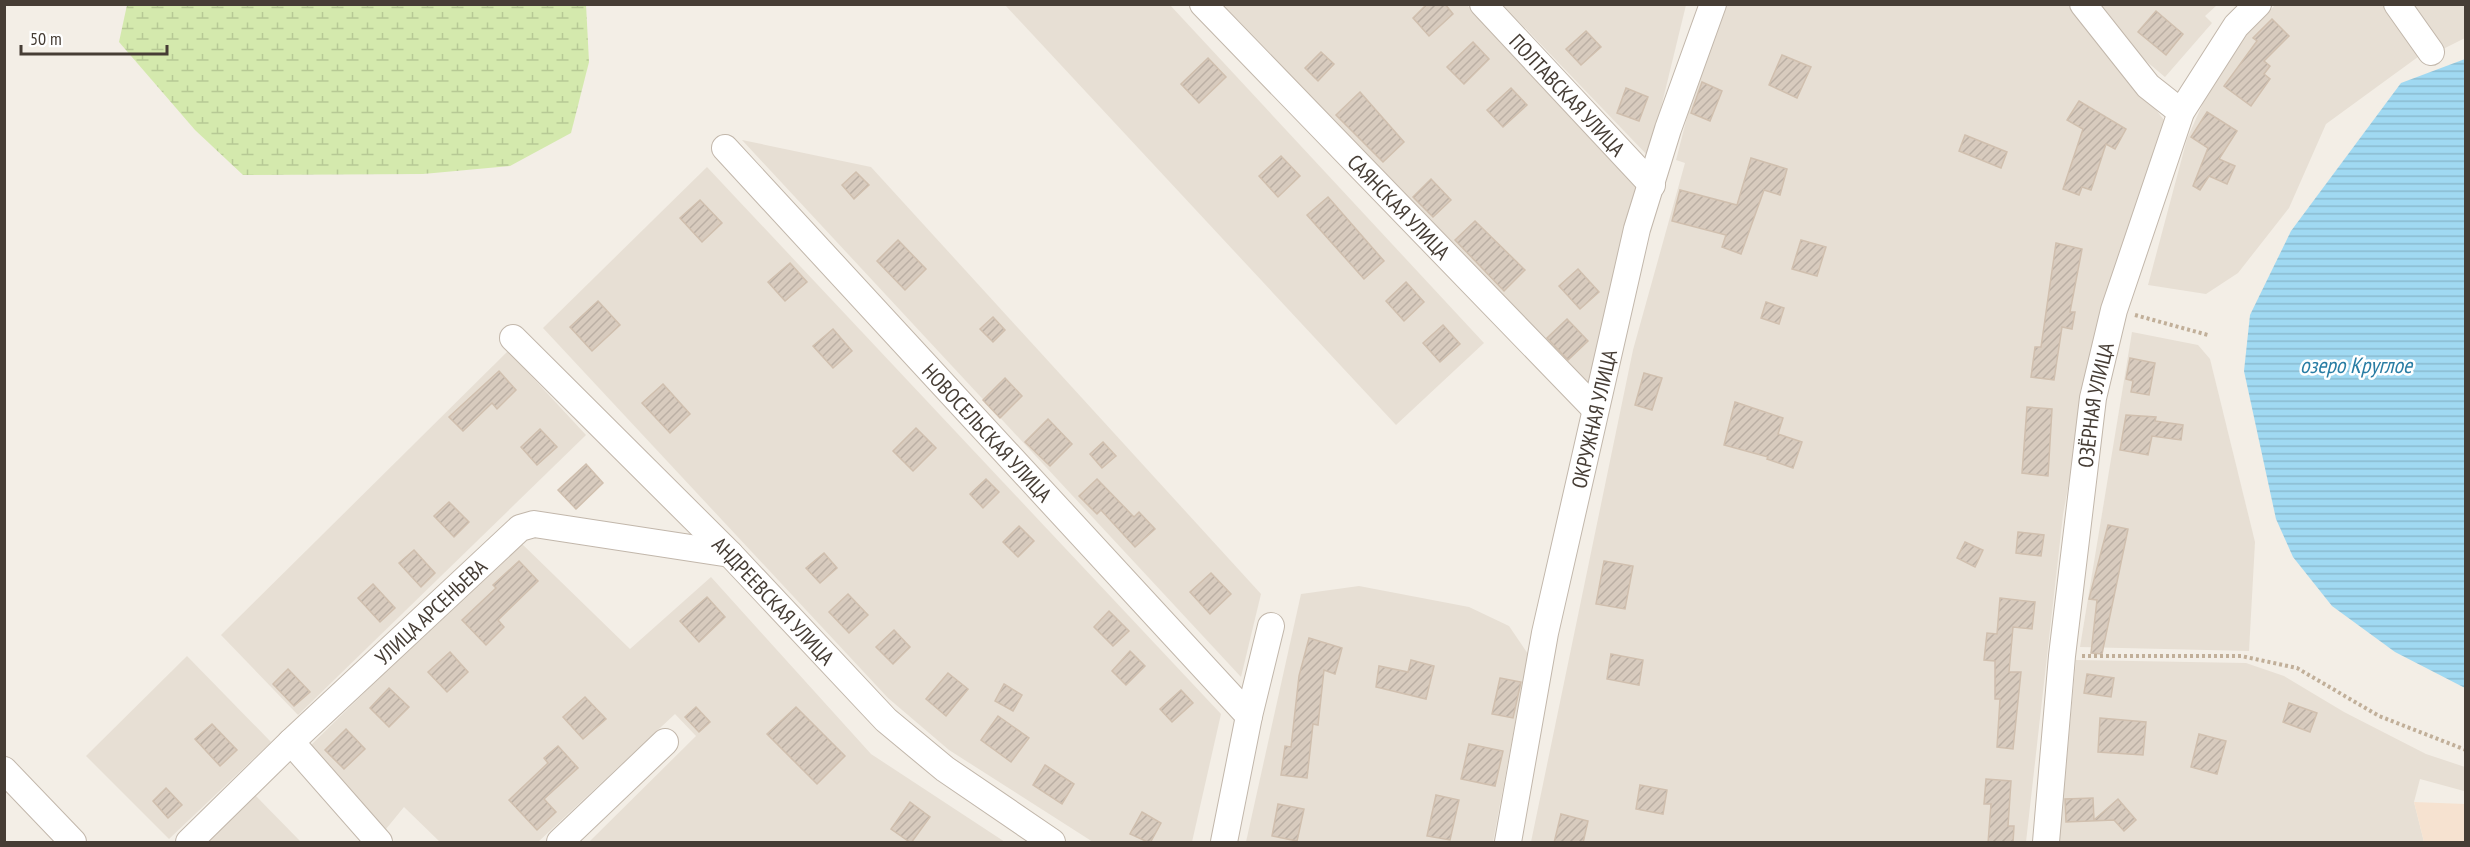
<svg xmlns="http://www.w3.org/2000/svg" width="2470" height="847" font-family="'PT Sans Narrow',sans-serif">
<style>
.residential{fill:#e7dfd4}
.commercial{fill:#f6e2d0}
.wetland{fill:url(#wetland-marsh)}
.water{fill:url(#water-rules)}
.building{fill:url(#building-hatch);stroke:#d0bfae;stroke-width:1.5}
.lines{fill:none;stroke-linecap:round;stroke-linejoin:round}
.minor-casing{stroke:#c2b7ab;stroke-width:28}
.path{stroke:#c1af99;stroke-width:4;stroke-dasharray:3 3;stroke-linecap:butt}
.minor{stroke:#fff;stroke-width:26}
.labels{text-anchor:middle;dominant-baseline:central;stroke-width:5;stroke-linejoin:round;paint-order:stroke}
.street-label{font-size:21px;fill:#463d35;stroke:#fff}
.water-label{font-size:22px;font-style:italic;fill:#297da4;stroke:#fff}
</style>
<defs>
<pattern id="wetland-marsh" width="20" height="14" patternUnits="userSpaceOnUse" patternTransform="scale(1.5)"><rect width="20" height="14" fill="#d4e9ad"/><path d="M1 5h8M5 5V1M11 12h8M15 12V8" fill="none" stroke="#b7c995"/></pattern>
<pattern id="water-rules" width="6" height="5" patternUnits="userSpaceOnUse" patternTransform="scale(1.5)"><rect width="6" height="5" fill="#a0d9f2"/><path d="M0 2.5h6" fill="none" stroke="#8bbbd0"/></pattern>
<pattern id="building-hatch" width="6" height="6" patternUnits="userSpaceOnUse" patternTransform="scale(1.5)"><rect width="6" height="6" fill="#d8cbbe"/><path d="M-1 1l2-2M0 6l6-6M5 7l2-2" fill="none" stroke="#bbafa4"/></pattern>
</defs>
<rect width="100%" height="100%" fill="#f3eee6"/>
<g class="residential">
<polygon points="1005,5 1170,5 1484,343 1396,425"/>
<polygon points="1206,5 1467,5 1642,192 1589,403"/>
<polygon points="1503,5 1686,5 1649,157"/>
<polygon points="1716,5 2074,5 2164,120 2100,311 2063,515 2026,842 1531,842 1633,350 1685,163 1676,160"/>
<polygon points="2089,5 2217,5 2205,16 2212,23 2165,77 2109,30"/>
<polygon points="2275,5 2385,5 2422,54 2326,124 2289,208 2238,273 2206,294 2148,285 2187,139 2203,103 2245,36"/>
<polygon points="2411,5 2465,5 2465,38 2437,52"/>
<polygon points="742,140 871,167 1261,594 1241,677"/>
<polygon points="707,167 1221,714 1192,842 1093,842 949,750 888,698 543,328"/>
<polygon points="2132,332 2198,345 2210,359 2255,542 2249,651 2080,647"/>
<polygon points="508,351 586,435 298,715 221,635"/>
<polygon points="519,541 630,649 711,577 871,754 1005,842 589,842 696,736 675,714 538,842 440,842 404,807 386,829 307,749"/>
<polygon points="1359,586 1469,607 1509,626 1528,654 1493,842 1246,842 1301,594"/>
<polygon points="187,656 271,742 169,839 86,756"/>
<polygon points="2076,660 2246,663 2284,676 2344,712 2426,754 2465,767 2465,787 2464,791 2420,779 2414,802 2424,842 2059,842"/>
<polygon points="252,792 301,842 200,842"/>
</g>
<polygon class="commercial" points="2414,802 2465,804 2465,842 2424,842"/>
<polygon class="wetland" points="586,4 589,62 571,133 510,166 423,174 243,175 195,130 119,42 127,5"/>
<polygon class="water" points="2465,59 2466,59 2465,688 2395,652 2332,606 2293,557 2276,519 2244,371 2250,315 2291,231 2401,83"/>
<g class="building">
<polygon points="1427,4 1445,4 1453,14 1429,36 1413,18"/>
<polygon points="2156,11 2183,34 2166,55 2138,32"/>
<polygon points="2272,19 2289,36 2264,61 2270,66 2264,74 2270,79 2251,106 2224,86 2257,41 2253,38"/>
<polygon points="1586,31 1601,47 1581,65 1566,49"/>
<polygon points="1473,42 1489,59 1464,84 1447,67"/>
<polygon points="1321,52 1334,64 1318,81 1305,68"/>
<polygon points="1782,55 1811,67 1797,98 1769,85"/>
<polygon points="1208,58 1226,77 1199,103 1181,84"/>
<polygon points="1702,82 1722,91 1710,121 1691,113"/>
<polygon points="1511,88 1527,105 1503,127 1487,110"/>
<polygon points="1626,88 1648,97 1639,121 1617,113"/>
<polygon points="1360,92 1404,142 1383,162 1336,115"/>
<polygon points="2079,101 2126,129 2115,149 2106,144 2091,190 2082,187 2079,195 2063,189 2083,129 2067,120"/>
<polygon points="2207,112 2237,131 2219,159 2235,166 2227,184 2209,176 2200,190 2193,186 2208,148 2191,137"/>
<polygon points="1965,135 2007,152 2001,168 1959,151"/>
<polygon points="1281,156 1300,176 1278,197 1259,176"/>
<polygon points="1751,158 1787,169 1780,195 1764,190 1741,254 1722,247 1726,235 1672,221 1680,190 1737,205"/>
<polygon points="856,172 869,185 854,199 842,185"/>
<polygon points="1431,179 1451,200 1433,217 1413,197"/>
<polygon points="1328,197 1384,261 1364,279 1307,215"/>
<polygon points="700,200 722,223 702,242 680,218"/>
<polygon points="1475,221 1525,270 1504,291 1455,240"/>
<polygon points="898,240 926,269 905,290 877,261"/>
<polygon points="1801,240 1826,247 1817,276 1792,269"/>
<polygon points="2056,243 2082,249 2070,312 2075,312 2072,329 2062,327 2054,380 2031,377 2035,347 2041,347"/>
<polygon points="790,263 807,282 785,301 768,282"/>
<polygon points="1578,269 1599,292 1580,309 1559,286"/>
<polygon points="1406,282 1424,302 1404,321 1386,301"/>
<polygon points="598,301 620,325 592,351 570,327"/>
<polygon points="1766,302 1784,308 1779,324 1761,318"/>
<polygon points="993,317 1005,330 993,342 980,329"/>
<polygon points="1567,319 1588,341 1568,360 1547,338"/>
<polygon points="1443,325 1460,344 1440,362 1423,343"/>
<polygon points="833,329 852,351 833,368 813,346"/>
<polygon points="2130,358 2155,363 2149,395 2131,392 2133,381 2126,379"/>
<polygon points="499,371 516,390 497,409 492,403 463,431 449,417"/>
<polygon points="1644,373 1662,378 1652,410 1635,405"/>
<polygon points="1005,378 1022,396 1000,418 983,400"/>
<polygon points="663,384 690,414 670,433 642,403"/>
<polygon points="1735,402 1783,418 1778,434 1802,442 1793,468 1767,459 1768,457 1724,445"/>
<polygon points="2027,407 2052,409 2048,476 2022,473"/>
<polygon points="2126,415 2156,417 2155,421 2183,425 2181,440 2152,436 2148,455 2120,450"/>
<polygon points="1048,419 1072,444 1050,466 1025,442"/>
<polygon points="916,428 936,448 913,471 893,451"/>
<polygon points="540,429 557,447 537,465 521,447"/>
<polygon points="1103,442 1116,456 1102,468 1090,454"/>
<polygon points="586,464 603,483 576,509 558,490"/>
<polygon points="986,479 999,492 983,508 970,494"/>
<polygon points="1097,479 1134,517 1139,512 1155,529 1135,547 1101,510 1097,514 1079,496"/>
<polygon points="449,502 469,522 454,537 434,516"/>
<polygon points="2108,525 2128,529 2102,654 2091,653 2097,600 2089,599"/>
<polygon points="1019,526 1034,541 1018,557 1003,542"/>
<polygon points="2018,532 2044,535 2041,556 2016,553"/>
<polygon points="1965,542 1983,550 1975,567 1957,558"/>
<polygon points="414,550 435,573 421,587 399,563"/>
<polygon points="824,553 837,568 820,583 806,568"/>
<polygon points="519,561 538,581 498,620 504,627 486,645 462,620 496,588 493,585"/>
<polygon points="1604,561 1633,566 1625,609 1596,604"/>
<polygon points="1211,573 1231,594 1210,614 1190,592"/>
<polygon points="373,584 395,608 380,622 358,598"/>
<polygon points="848,594 868,615 849,633 829,612"/>
<polygon points="707,597 725,617 699,642 680,621"/>
<polygon points="2000,598 2035,602 2032,629 2013,627 2009,672 2021,672 2013,749 1997,747 2000,699 1995,699 1995,661 1984,660 1987,633 1997,634"/>
<polygon points="1109,611 1129,631 1113,646 1094,627"/>
<polygon points="894,630 910,647 893,664 876,647"/>
<polygon points="1309,638 1342,648 1335,674 1324,670 1318,725 1313,724 1307,778 1281,775 1285,746 1291,747 1299,676"/>
<polygon points="1130,651 1145,666 1126,685 1112,671"/>
<polygon points="450,652 468,672 447,692 428,672"/>
<polygon points="1611,654 1643,660 1639,685 1607,679"/>
<polygon points="1411,660 1434,666 1426,699 1376,687 1379,666 1408,672"/>
<polygon points="288,669 310,692 294,706 273,684"/>
<polygon points="948,673 968,689 946,716 926,699"/>
<polygon points="2087,674 2114,678 2111,697 2084,693"/>
<polygon points="1500,678 1521,682 1513,718 1492,714"/>
<polygon points="1004,684 1022,695 1013,711 995,701"/>
<polygon points="389,688 409,707 389,727 370,708"/>
<polygon points="1181,690 1193,703 1172,722 1160,709"/>
<polygon points="585,697 606,719 583,739 563,717"/>
<polygon points="2289,703 2317,713 2310,732 2283,722"/>
<polygon points="696,707 710,722 699,732 685,717"/>
<polygon points="796,707 845,756 817,784 767,734"/>
<polygon points="998,716 1029,738 1011,762 981,740"/>
<polygon points="2100,718 2146,722 2143,755 2098,752"/>
<polygon points="212,724 237,750 220,766 195,739"/>
<polygon points="346,729 365,749 344,769 325,750"/>
<polygon points="2199,734 2226,741 2217,774 2191,767"/>
<polygon points="1469,744 1503,751 1495,786 1461,779"/>
<polygon points="558,746 578,768 544,799 556,812 537,830 509,800 548,763 544,758"/>
<polygon points="1045,765 1074,784 1062,804 1033,785"/>
<polygon points="1986,779 2011,781 2008,826 2014,826 2013,843 1988,843 1991,804 1984,804"/>
<polygon points="1640,785 1667,790 1663,814 1636,809"/>
<polygon points="166,788 182,805 168,818 153,801"/>
<polygon points="1436,795 1459,800 1450,840 1427,836"/>
<polygon points="2093,798 2094,820 2118,799 2136,820 2124,831 2114,820 2066,822 2065,799"/>
<polygon points="910,802 930,817 911,843 891,829"/>
<polygon points="1278,804 1304,809 1297,841 1272,836"/>
<polygon points="1142,812 1161,823 1150,843 1130,834"/>
<polygon points="1561,814 1588,821 1583,843 1554,843"/>
</g>
<g class="lines">
<g class="minor-casing">
<g id="minor">
<path id="s1" d="M1203,4L1594,408"/>
<path id="s2" d="M1483,4L1652,185"/>
<polyline points="2083,4 2148,86 2181,112"/>
<polyline points="2397,4 2431,52"/>
<path id="s3" d="M725,148L1249,716"/>
<path id="s4" d="M513,338L730,554L886,720L945,769L1052,842"/>
<polyline points="291,742 379,842"/>
<polyline points="4,770 73,842"/>
<path id="s5" d="M189,842L291,742L520,528L534,524L730,554"/>
<polyline points="560,842 665,742"/>
<polyline points="1224,842 1249,716 1271,626"/>
<path id="s6" d="M1508,842L1545,633L1637,229L1668,129L1713,4"/>
<path id="s7" d="M2046,842L2062,656L2093,398L2114,310L2181,112L2236,26L2258,4"/>
</g>
</g>
<g class="path">
<polyline points="2135,315 2208,335"/>
<polyline points="2082,656 2241,656 2297,668 2379,716 2466,750"/>
</g>
<use href="#minor" class="minor"/>
</g>
<g class="labels">
<g class="street-label">
<text stroke="none"><textPath href="#s2" startOffset="124">ПОЛТАВСКАЯ УЛИЦА</textPath></text>
<text stroke="none"><textPath href="#s1" startOffset="282">САЯНСКАЯ УЛИЦА</textPath></text>
<text stroke="none"><textPath href="#s7" startOffset="440">ОЗЁРНАЯ УЛИЦА</textPath></text>
<text stroke="none"><textPath href="#s6" startOffset="432">ОКРУЖНАЯ УЛИЦА</textPath></text>
<text stroke="none"><textPath href="#s3" startOffset="387">НОВОСЕЛЬСКАЯ УЛИЦА</textPath></text>
<text stroke="none"><textPath href="#s4" startOffset="370">АНДРЕЕВСКАЯ УЛИЦА</textPath></text>
<text stroke="none"><textPath href="#s5" startOffset="334">УЛИЦА АРСЕНЬЕВА</textPath></text>
</g>
<g class="water-label">
<text x="2356" y="365">озеро Круглое</text>
</g>
</g>
<rect width="2470" height="847" fill="none" stroke="#463d35" stroke-width="12"/>
<path d="M21 45v9h146v-9" fill="none" stroke="#463d35" stroke-width="3"/>
<text x="30" y="45" font-size="18" fill="#463d35" stroke="#ffffff" stroke-width="4.5" paint-order="stroke">50 m</text>
</svg>
